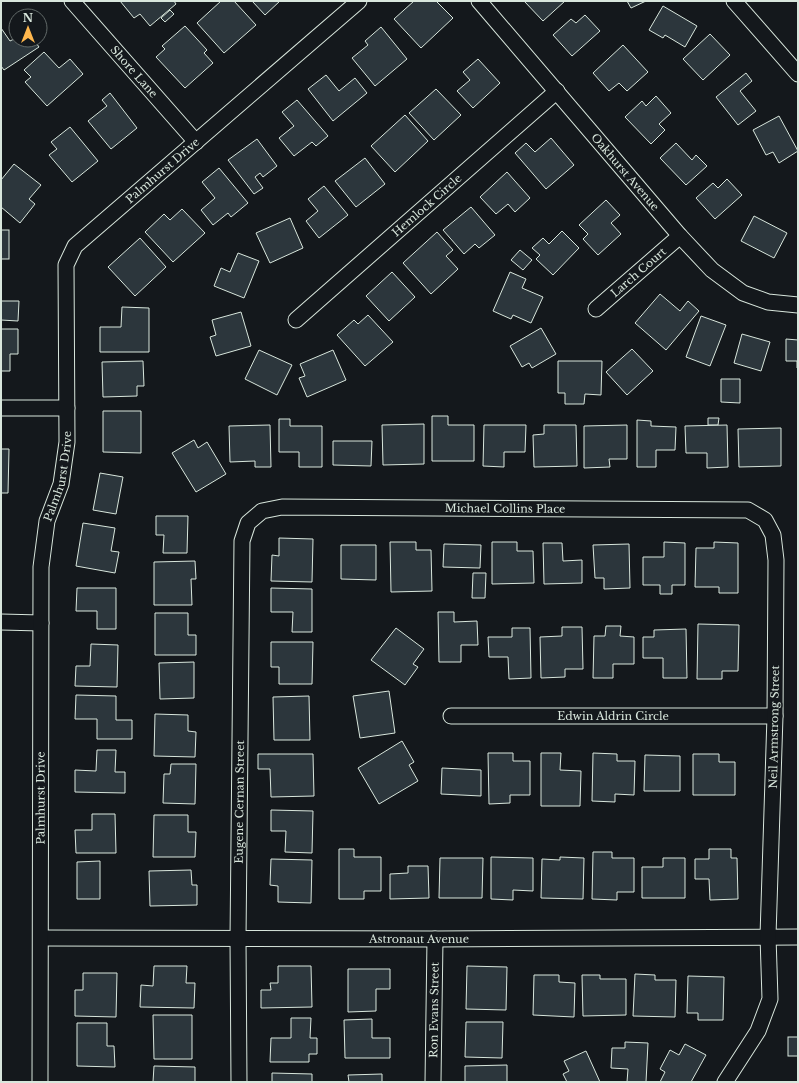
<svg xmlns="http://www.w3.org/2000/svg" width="799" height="1083" font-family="'Libre Baskerville',serif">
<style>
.building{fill:#2c363c;stroke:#d8e6dc}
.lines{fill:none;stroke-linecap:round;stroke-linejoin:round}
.minor-casing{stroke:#d8e6dc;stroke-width:17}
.minor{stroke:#14181c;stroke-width:15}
.labels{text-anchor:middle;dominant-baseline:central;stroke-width:3;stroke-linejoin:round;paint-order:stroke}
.street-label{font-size:11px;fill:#d8e6dc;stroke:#14181c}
</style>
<rect width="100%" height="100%" fill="#14181c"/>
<g class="building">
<polygon points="120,1 174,1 176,4 150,26 140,14 134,18"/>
<polygon points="221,1 234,1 256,25 224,53 197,23"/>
<polygon points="252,1 280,1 265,15"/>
<polygon points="414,1 436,1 453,18 421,48 394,19"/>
<polygon points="524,1 565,1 543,21"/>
<polygon points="627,1 646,1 631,8"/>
<polygon points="663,6 697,26 685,47 665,35 663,38 649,30"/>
<polygon points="170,10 174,14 165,22 161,18"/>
<polygon points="585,15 600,31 572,56 553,35 571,19 576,23"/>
<polygon points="185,26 207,50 204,53 213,63 185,88 156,57 165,49 162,46"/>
<polygon points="381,27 407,59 375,86 352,58 368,45 365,41"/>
<polygon points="1,28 10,41 16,38 16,40 34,40 39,47 4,70 1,66"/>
<polygon points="710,34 730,55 703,80 683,59"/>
<polygon points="623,45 648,72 627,91 619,83 609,91 593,73"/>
<polygon points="44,52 59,68 70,59 83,74 47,106 25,82 31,77 24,70"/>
<polygon points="478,59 500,83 473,108 457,91 470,80 463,72"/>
<polygon points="746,73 752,81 740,91 756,111 738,125 716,97"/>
<polygon points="326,75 339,91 355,78 367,93 333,121 308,89"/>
<polygon points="436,89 461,115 434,140 409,113"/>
<polygon points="110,93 137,128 111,149 88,121 107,106 102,100"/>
<polygon points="656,96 671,113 659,124 665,130 651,144 625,117 642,101 646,106"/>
<polygon points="297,100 328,136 316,146 312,142 294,156 279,138 294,126 282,112"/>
<polygon points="405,115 428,141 395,172 371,146"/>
<polygon points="779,116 798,151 779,163 773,152 766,155 753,130"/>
<polygon points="70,127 98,161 72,182 49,155 57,149 51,142"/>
<polygon points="551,138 574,165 546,189 515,153 526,143 535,152"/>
<polygon points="257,139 277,166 263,177 260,173 255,177 263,188 254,194 228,160"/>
<polygon points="676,143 692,160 696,155 707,166 686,185 660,158"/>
<polygon points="365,158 385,184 356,207 335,181"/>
<polygon points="14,164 41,185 29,199 35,204 20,223 1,207 1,180"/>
<polygon points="219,168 248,203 231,217 228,213 213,225 201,210 215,198 202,182"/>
<polygon points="507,172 530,198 515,212 508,204 496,214 480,197"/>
<polygon points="727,179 742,195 715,219 696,198 713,183 718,188"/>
<polygon points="324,186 348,215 319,238 306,221 318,211 308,199"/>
<polygon points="606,200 620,215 611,223 621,234 598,255 583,239 588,234 579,225"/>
<polygon points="471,207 495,235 479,248 475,244 464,254 443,230"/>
<polygon points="182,209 205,233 173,262 145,232 164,214 170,220"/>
<polygon points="754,216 787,233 774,258 741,241"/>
<polygon points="290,218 303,248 270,263 256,233"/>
<rect x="1" y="230" width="8" height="29"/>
<polygon points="562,231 579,248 553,275 536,259 540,255 532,248 543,238 549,244"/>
<polygon points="437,232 453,250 446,256 458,269 431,294 403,263"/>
<polygon points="140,238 166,267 135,296 108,267"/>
<polygon points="520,250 532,260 523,270 511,260"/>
<polygon points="238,253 259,261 244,298 214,286 221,268 230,272"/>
<polygon points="392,272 415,297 389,321 366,296"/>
<polygon points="510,272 526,279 522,288 543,297 531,323 513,315 511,319 493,311"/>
<polygon points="660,294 680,311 688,301 699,311 666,350 635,323"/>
<polygon points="1,301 19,301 18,321 1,320"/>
<polygon points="122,307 149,308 149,352 100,352 100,327 121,327"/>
<polygon points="241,312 251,346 216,356 210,337 216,335 212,320"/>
<polygon points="368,315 393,342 365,366 337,335 354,320 358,324"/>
<polygon points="701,316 726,325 710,366 686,357"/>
<polygon points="541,328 556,354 532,368 529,363 522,367 510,346"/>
<polygon points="1,329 18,329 18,354 10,354 10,371 1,371"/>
<polygon points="742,334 770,342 761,371 734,363"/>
<polygon points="786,339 798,340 798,368 797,368 797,361 786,361"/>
<polygon points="632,349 653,371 627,395 606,372"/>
<polygon points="259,350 292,365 277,395 245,379"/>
<polygon points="333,350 346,380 307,397 299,378 305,376 300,364"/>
<polygon points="143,361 144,386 137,386 137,396 103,397 102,362"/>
<polygon points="558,361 602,361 601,395 585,394 584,404 565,404 565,393 558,393"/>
<polygon points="721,379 740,379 740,403 721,402"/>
<polygon points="103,411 141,411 141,453 103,452"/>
<polygon points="432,416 448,416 448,425 474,425 474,461 432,461"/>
<polygon points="708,418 719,418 718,425 708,425"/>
<polygon points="279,419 290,419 290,426 322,426 322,467 299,467 299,452 279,452"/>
<polygon points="637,420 651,421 651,426 676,427 675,450 656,450 656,467 637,467"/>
<polygon points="424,424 424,464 383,465 382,425"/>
<polygon points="270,425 271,467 255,467 255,461 230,462 229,426"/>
<polygon points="484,425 526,425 525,452 504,452 504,467 483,466"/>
<polygon points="544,425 576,425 577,466 534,467 533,435 544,434"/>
<polygon points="627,425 627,459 609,459 610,467 584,468 584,426"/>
<polygon points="727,425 728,467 707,468 707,453 686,453 685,426"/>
<polygon points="781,428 781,466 739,467 738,429"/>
<polygon points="194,440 198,448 207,442 226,474 196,492 172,453"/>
<polygon points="333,441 372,441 371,466 333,465"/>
<polygon points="1,449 9,449 8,493 1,493"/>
<polygon points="100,473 123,477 116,514 93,510"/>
<polygon points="156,516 188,516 187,553 163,553 164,535 156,535"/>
<polygon points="83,523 115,528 111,551 119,552 115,573 76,566"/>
<polygon points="279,538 313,539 312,582 271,581 272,555 279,556"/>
<polygon points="390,542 416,542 416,550 431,550 432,591 391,592"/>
<polygon points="492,542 517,542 517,551 533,551 534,583 492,584"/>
<polygon points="664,542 685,543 685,585 672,585 672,594 660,594 660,585 643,585 643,557 664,557"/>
<polygon points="714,542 738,543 738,593 719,593 719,587 695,587 696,548 714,548"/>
<polygon points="543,543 562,543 563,561 582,560 582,583 544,584"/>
<polygon points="444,544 481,545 480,568 443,567"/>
<polygon points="629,544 630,588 604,589 604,578 595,578 593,545"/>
<polygon points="341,545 376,545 376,580 341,579"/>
<polygon points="195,561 196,579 191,579 192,605 154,605 154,562"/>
<polygon points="473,573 486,573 485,598 472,598"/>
<polygon points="77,588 116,588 116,629 97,629 97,611 76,611"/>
<polygon points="271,588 312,589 312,632 292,632 293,612 271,612"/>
<polygon points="438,612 454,612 454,622 477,621 478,645 461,645 461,662 439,662"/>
<polygon points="155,613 188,613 188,635 196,635 196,655 155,655"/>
<polygon points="698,624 739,625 738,671 722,671 722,679 697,679"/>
<polygon points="606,626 621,626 620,636 634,637 634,664 613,664 613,678 593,678 594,636 605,636"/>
<polygon points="562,627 582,627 583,669 565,669 565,677 541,678 540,637 562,636"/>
<polygon points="396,628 424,649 413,664 418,667 405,685 371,660"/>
<polygon points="512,628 530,628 531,678 509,679 508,657 489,657 488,637 512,637"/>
<polygon points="686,629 687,678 663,678 663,658 643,658 643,637 654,637 654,630"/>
<polygon points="271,642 313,642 312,684 279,684 279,667 271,667"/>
<polygon points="91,644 118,645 117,687 75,686 76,666 90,666"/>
<polygon points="194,662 194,698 160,699 159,663"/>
<polygon points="389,691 395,733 360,738 353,696"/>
<polygon points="76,695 116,696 116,720 132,720 132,739 97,739 97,719 75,719"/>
<polygon points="309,696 310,740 274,740 273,697"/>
<polygon points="155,714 188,715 188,731 196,732 195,757 154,756"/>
<polygon points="402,741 414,762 409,765 418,781 379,804 358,768"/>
<polygon points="97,750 116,750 115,772 125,772 125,793 75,792 75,770 96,771"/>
<polygon points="488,753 513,753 513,761 530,761 530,795 510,795 510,803 489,804"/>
<polygon points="541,753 561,753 560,770 581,771 580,806 541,806"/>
<polygon points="593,753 617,754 617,761 635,761 634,795 615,794 615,802 592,801"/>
<polygon points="258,754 313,754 314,796 271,797 270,769 258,769"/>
<polygon points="693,754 719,754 719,762 735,762 735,795 693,795"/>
<polygon points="645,755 680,756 680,791 644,791"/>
<polygon points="171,764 196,764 195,804 163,803 164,774 170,774"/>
<polygon points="442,768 481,770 481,796 441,794"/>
<polygon points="271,810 313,811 312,853 285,852 286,831 271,831"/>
<polygon points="92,814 115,814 116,853 76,853 75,830 92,830"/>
<polygon points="154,815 188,815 188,832 196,832 195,857 153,857"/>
<polygon points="339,849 354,849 354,857 381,857 381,891 364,891 364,899 339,899"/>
<polygon points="709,849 731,849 731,858 737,858 738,899 710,900 709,879 695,879 695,859 709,859"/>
<polygon points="593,852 612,852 612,858 634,858 634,892 617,892 617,900 592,899"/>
<polygon points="491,857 533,858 533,891 513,890 513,900 491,899"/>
<polygon points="560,857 584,858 583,899 541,898 542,859 560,860"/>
<polygon points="440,858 483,858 482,898 439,898"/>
<polygon points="663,858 685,858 685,898 642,898 642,867 663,867"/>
<polygon points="271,859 312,860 311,903 278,902 278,886 270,885"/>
<polygon points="100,861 100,899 77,899 77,862"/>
<polygon points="408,866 428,866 429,898 390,899 390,874 408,873"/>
<polygon points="191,870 192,885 197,885 197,905 150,906 149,871"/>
<polygon points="154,966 187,966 186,983 195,983 194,1008 140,1007 141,985 153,986"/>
<polygon points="278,966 311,966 312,1007 261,1008 261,990 271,990 270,983 278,983"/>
<polygon points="467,966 507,967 506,1010 466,1009"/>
<polygon points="348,969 390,969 390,989 376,989 376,1011 348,1012"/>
<polygon points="83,973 117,973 116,1017 75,1016 75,990 83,990"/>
<polygon points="635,974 655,975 655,980 676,980 675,1017 633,1016"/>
<polygon points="534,975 559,975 559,982 575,983 574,1017 533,1015"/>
<polygon points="582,975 600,975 600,979 626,979 626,1015 583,1016"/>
<polygon points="688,976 724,977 723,1020 698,1020 698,1013 687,1013"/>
<polygon points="153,1015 192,1015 192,1059 154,1059"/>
<polygon points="291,1018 311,1018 310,1038 317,1038 317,1054 309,1054 309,1062 270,1062 271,1038 291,1038"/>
<polygon points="372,1019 372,1038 390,1038 390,1058 345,1058 344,1020"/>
<polygon points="466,1022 503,1022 502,1058 465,1057"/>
<polygon points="77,1023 107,1023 107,1046 114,1046 115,1067 77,1066"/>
<rect x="788" y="1037" width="10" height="19"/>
<polygon points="625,1042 648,1043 646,1082 627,1082 628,1069 611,1068 612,1048 625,1048"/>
<polygon points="685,1044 706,1055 691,1082 660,1082 665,1072 660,1069 670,1050 679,1055"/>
<polygon points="586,1051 600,1082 567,1082 563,1074 569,1071 564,1061"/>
<polygon points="507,1065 507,1082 465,1082 465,1066"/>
<polygon points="154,1066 195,1067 195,1082 153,1082"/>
<polygon points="272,1073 312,1074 312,1082 272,1082"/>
<polygon points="382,1074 382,1082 349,1082 348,1075"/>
</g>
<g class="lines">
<g class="minor-casing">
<g id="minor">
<path id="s1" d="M72,1L196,142"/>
<path id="s2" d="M479,1L680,236L712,270L743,293L768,302L798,305"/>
<polyline points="734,1 798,74"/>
<path id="s3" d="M596,309L680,236"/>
<path id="s4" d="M296,320L557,91"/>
<polyline points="1,408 67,408"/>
<polyline points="1,622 41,623"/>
<path id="s5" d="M451,716H775"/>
<path id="s6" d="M41,938L435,939L798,937"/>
<path id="s7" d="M40,1082L41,567L47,521L61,484L67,442L66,265L75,246L359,1"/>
<path id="s8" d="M239,1082L238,939L242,541L248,523L262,511L282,507L748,510L765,520L773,535L776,560L775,716L768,936L770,999L758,1031L725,1082"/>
<path id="s9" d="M433,1082L435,939"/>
</g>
</g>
<use href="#minor" class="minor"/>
</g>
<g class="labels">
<g class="street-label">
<text stroke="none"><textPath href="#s1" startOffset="94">Shore Lane</textPath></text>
<text stroke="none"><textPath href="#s7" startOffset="957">Palmhurst Drive</textPath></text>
<text stroke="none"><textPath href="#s2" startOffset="225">Oakhurst Avenue</textPath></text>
<text stroke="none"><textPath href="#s4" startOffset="174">Hemlock Circle</textPath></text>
<text stroke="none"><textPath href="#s3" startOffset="56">Larch Court</textPath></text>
<text stroke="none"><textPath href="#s7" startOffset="608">Palmhurst Drive</textPath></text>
<text stroke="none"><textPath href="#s8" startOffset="822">Michael Collins Place</textPath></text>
<text stroke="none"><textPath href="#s5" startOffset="162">Edwin Aldrin Circle</textPath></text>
<text transform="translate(774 727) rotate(-89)">Neil Armstrong Street</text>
<text stroke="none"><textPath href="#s7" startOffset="284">Palmhurst Drive</textPath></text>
<text stroke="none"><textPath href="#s8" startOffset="280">Eugene Cernan Street</textPath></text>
<text stroke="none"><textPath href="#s6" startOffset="378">Astronaut Avenue</textPath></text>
<text stroke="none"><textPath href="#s9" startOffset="72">Ron Evans Street</textPath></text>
</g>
</g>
<rect width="799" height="1083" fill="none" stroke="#d8e6dc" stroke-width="4"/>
<g transform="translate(28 28)"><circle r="19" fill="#14181c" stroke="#626a69"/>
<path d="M0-3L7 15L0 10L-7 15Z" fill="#ffb74d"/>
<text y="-6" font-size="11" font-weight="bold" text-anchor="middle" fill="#d8e6dc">N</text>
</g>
</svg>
